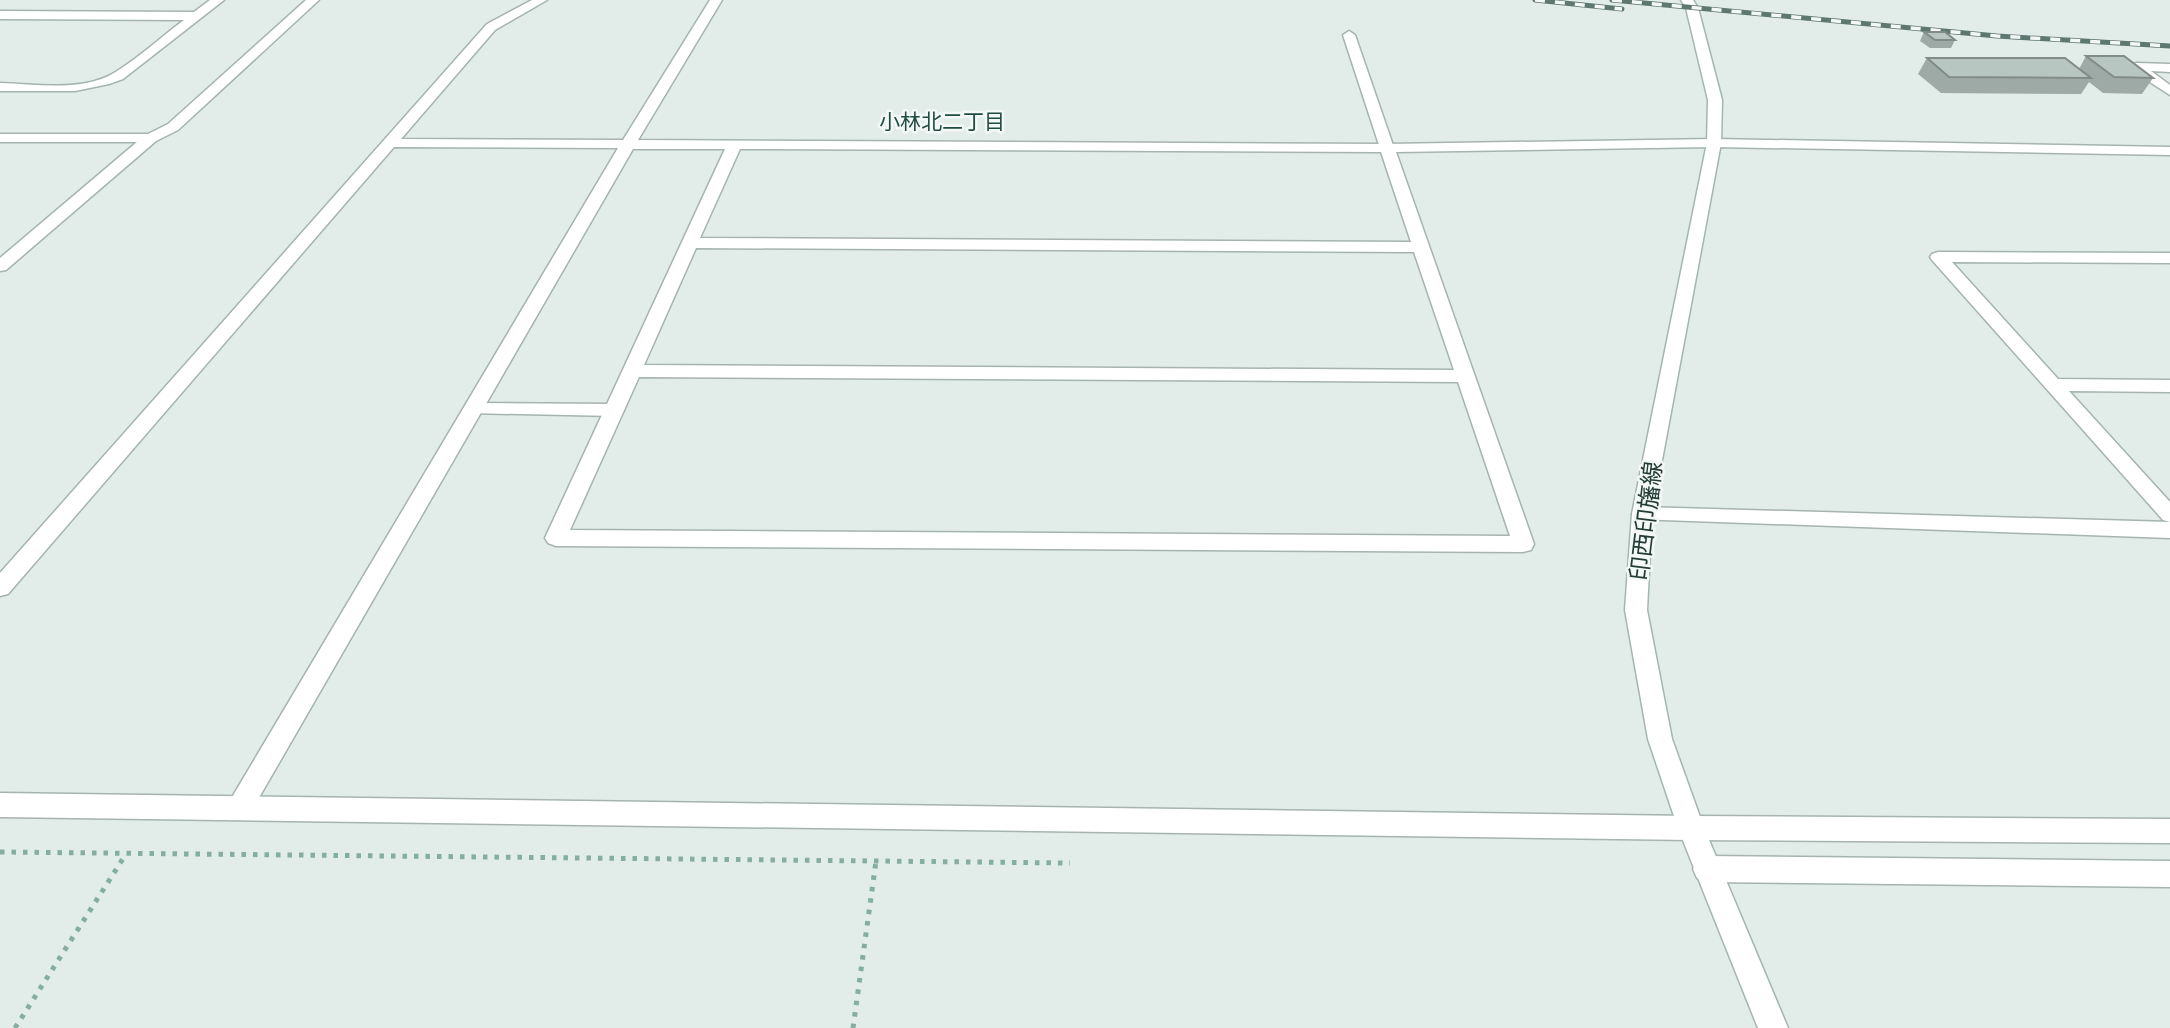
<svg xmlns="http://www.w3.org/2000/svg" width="2170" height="1028" font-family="'DM Sans','Noto Sans JP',sans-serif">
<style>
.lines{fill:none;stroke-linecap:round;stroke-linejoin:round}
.service-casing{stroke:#a5b4af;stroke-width:3}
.minor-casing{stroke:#a5b4af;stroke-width:3}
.tertiary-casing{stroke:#a5b4af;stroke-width:3}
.secondary-casing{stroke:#a1b7b0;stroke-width:3}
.path{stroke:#84aea2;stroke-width:5;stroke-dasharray:4.5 7;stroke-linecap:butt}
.service{fill:#fff;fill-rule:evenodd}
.minor{fill:#fff;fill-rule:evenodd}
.tertiary{fill:#fff;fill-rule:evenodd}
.secondary{fill:#fff;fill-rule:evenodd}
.rail-casing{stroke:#5e7771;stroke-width:5}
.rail{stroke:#f3f8f6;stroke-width:3.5;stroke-dasharray:10;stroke-linecap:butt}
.wall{fill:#9eaaa6}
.building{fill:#b8c6c1;stroke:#818b87;stroke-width:2}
.labels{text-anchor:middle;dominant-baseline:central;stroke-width:5;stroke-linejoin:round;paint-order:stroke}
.far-neighbourhood-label{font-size:21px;fill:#204d43;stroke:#f3f8f6}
.street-label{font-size:24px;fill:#233c36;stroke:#f3f8f6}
</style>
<rect width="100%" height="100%" fill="#e2ece8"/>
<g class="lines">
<g class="service-casing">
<g id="service">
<polygon points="1349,31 1355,35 1394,148 1392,151 1387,152 1380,148 1343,35"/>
<polygon points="474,403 614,404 621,406 624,410 621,414 614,416 467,413 464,409 467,405"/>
</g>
</g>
<g class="minor-casing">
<g id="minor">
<path d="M210,0H224L123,79L109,84L75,91H0V83C36,84 82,92 114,73C139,58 161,37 184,20L0,19V11L194,12Z"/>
<polygon points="306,0 319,0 178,130 156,141 6,270 0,271 0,258 137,142 0,142 0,134 148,134 168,124"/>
<path d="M532,0H547L495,30L401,139L623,140L710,0H722L638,140L1387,144L1714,139L2170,147V155L1714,147L1396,152L1534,544L1531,550L1523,552L556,546L548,543L545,538L725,149H633L249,815L240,819L231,815L227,807L231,799L618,148L394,147L8,594L0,596V573L487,24ZM740,149L1381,152L1411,242L700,238ZM696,248L1414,252L1454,370L644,365ZM639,377L1458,382L1510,536L570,530Z"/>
<polygon points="2136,63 2170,64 2170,72 2151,71 2170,85 2170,95 2131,70 2129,67"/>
<polygon points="1938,252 2170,253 2170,263 1952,262 2058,379 2170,380 2170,392 2069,391 2170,502 2170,538 1635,519 1632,514 1635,509 1642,507 2170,522 2163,520 1932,260 1930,257 1932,254"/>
<polygon points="1691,816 2170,819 2170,843 1691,840 1682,836 1678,828 1682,820"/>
<polygon points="1707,856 2170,861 2170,887 1707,882 1697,878 1693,869 1697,860"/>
</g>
</g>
<g class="tertiary-casing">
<polygon id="tertiary" points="0,793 1691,816 1700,820 1704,828 1700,836 1691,840 0,817"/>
</g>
<g class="secondary-casing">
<polygon id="secondary" points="1681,0 1693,0 1698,8 1722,100 1721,143 1652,514 1647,610 1672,739 1704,828 1788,1028 1758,1028 1678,828 1648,739 1625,610 1632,514 1707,143 1708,100 1686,8"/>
</g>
<g class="path">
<polyline points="0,852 1070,863"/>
<polyline points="15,1028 126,854"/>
<polyline points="853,1028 876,861"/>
</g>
<use href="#service" class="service"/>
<use href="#minor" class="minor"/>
<use href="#tertiary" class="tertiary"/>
<use href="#secondary" class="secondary"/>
<g class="rail-casing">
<g id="rail">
<polyline points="1535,0 1622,9"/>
<polyline points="1612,0 1997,36 2170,46"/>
</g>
</g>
<use href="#rail" class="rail"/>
</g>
<g class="wall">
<polygon points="1924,32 1955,40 1951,48 1930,48 1920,41"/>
<polygon points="2086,56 2153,78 2142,94 2103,93 2089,82 2081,94 1941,93 1918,74 1927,58 2079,69"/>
</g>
<g class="building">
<polygon points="1924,32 1945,32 1955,40 1935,40"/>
<polygon points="2086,56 2124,56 2153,78 2114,77"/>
<polygon points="1927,58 2065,58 2091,78 1949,77"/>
</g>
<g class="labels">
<g class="far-neighbourhood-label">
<text x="942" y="122">小林北二丁目</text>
</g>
<g class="street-label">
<text transform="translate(1646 521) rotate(-83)">印西印旛線</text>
</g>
</g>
</svg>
